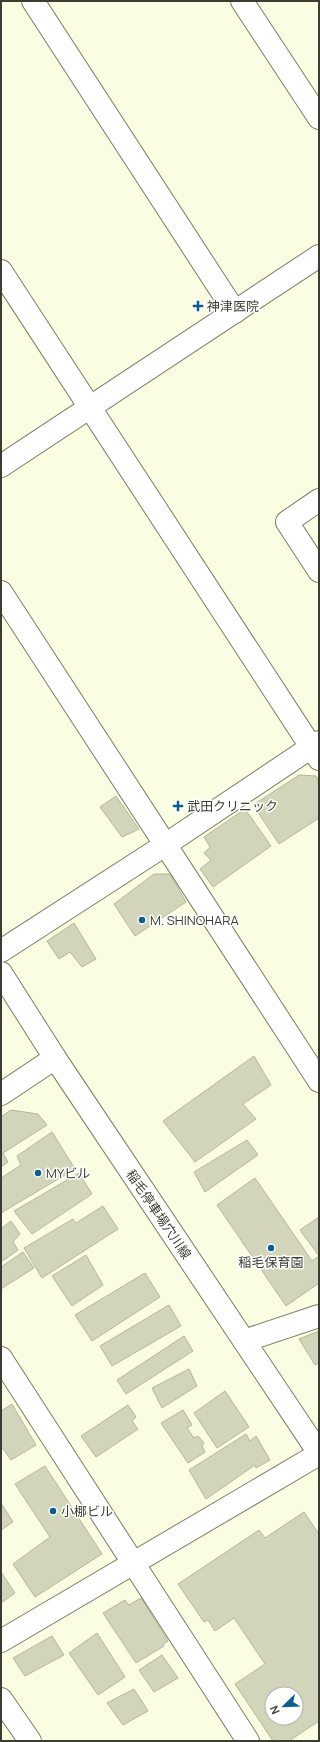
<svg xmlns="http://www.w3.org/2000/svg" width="320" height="1742" font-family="Manrope,'Noto Sans JP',sans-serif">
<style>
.building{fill:#d2d5ba;stroke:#b4b79d;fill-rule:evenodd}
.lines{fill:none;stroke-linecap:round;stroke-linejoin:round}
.minor-casing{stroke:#7b7e65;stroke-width:24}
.major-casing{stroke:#7b7e65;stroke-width:24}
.minor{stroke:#fff;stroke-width:22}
.major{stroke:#fff;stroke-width:22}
.poi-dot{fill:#0a5e90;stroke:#fff;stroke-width:1.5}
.labels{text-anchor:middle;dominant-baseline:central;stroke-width:3;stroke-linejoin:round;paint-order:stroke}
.poi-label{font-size:13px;fill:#3c3d32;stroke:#fff;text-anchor:start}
.street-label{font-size:13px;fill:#3c3d32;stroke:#fff}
</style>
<rect width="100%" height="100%" fill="#fafde1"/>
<g class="building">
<polygon points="299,775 316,776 319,782 319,818 279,844 253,805"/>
<polygon points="116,796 139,829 122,837 100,807"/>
<polygon points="245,809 271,846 213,887 200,869 211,860 204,853 210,847 204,837"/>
<polygon points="154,874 170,874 186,902 135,936 114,904"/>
<polygon points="74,923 96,959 82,967 70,952 59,959 47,941"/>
<polygon points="254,1056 271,1085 243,1104 256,1119 195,1162 163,1121"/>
<polygon points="11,1110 38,1114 47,1125 3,1153 8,1162 1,1167 1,1117"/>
<polygon points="52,1132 75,1169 1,1213 1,1178 21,1165 17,1156"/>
<polygon points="247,1140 258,1155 205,1192 194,1172"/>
<polygon points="79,1173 92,1194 32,1234 14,1211"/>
<polygon points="255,1178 312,1261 319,1256 300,1230 319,1217 319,1283 286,1306 217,1205"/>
<polygon points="103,1206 118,1229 42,1278 24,1248 73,1219 76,1223"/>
<polygon points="11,1221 20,1234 13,1242 18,1250 1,1262 1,1227 2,1228"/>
<polygon points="23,1252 34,1268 1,1289 1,1267"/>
<polygon points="86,1255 103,1285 72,1306 52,1276"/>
<polygon points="145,1273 160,1297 92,1341 75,1315"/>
<polygon points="169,1305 181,1326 112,1366 100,1346"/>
<polygon points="319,1331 319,1363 315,1365 299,1339"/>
<polygon points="184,1336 193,1351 126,1394 117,1380"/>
<polygon points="189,1369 197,1386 162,1408 152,1388"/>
<polygon points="225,1391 249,1427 217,1448 194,1413"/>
<polygon points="12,1404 36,1445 11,1460 1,1446 1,1411"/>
<polygon points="128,1405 136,1417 132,1421 138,1429 96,1457 81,1436"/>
<polygon points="183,1410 192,1425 187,1428 194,1438 198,1436 204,1443 202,1446 205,1452 188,1463 161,1423"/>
<polygon points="246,1434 250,1441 256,1436 270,1460 256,1468 255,1465 206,1499 189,1470"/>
<polygon points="45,1466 102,1554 35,1597 13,1564 50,1537 15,1484"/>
<polygon points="1,1503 13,1522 1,1530"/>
<path d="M304,1512L319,1534V1721L289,1741H273L235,1684L265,1664L234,1618L215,1631L208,1620L204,1622L178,1584L259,1530L265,1538ZM272,1694H296V1718H272Z"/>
<polygon points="1,1572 15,1593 1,1603"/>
<polygon points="141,1598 168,1641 163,1644 164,1646 136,1663 103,1613 125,1600 129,1605"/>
<polygon points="97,1633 125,1677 98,1695 69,1653"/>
<polygon points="52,1636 64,1655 25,1676 13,1658"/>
<polygon points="162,1655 178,1678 154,1692 139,1670"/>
<polygon points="134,1689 148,1711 123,1725 107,1703"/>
</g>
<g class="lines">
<g class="minor-casing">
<g id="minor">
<polyline points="33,1 235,312"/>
<polyline points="242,1 319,118"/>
<polyline points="1,271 319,759"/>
<polyline points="1,466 319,256"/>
<polyline points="319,500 287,522 319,571"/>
<polyline points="1,592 319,1081"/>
<polyline points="1,951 165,845 319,742"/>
<polyline points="1,1094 55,1058"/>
<polyline points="244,1341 319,1316"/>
<polyline points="1,1358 248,1741"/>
<polyline points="1,1641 319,1454"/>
<polyline points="1,1699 30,1741"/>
</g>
</g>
<g class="major-casing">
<polyline id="major" points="1,973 55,1058 319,1453"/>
</g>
<use href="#minor" class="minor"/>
<use href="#major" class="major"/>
</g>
<g class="poi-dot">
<path d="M196 300h4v4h4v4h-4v4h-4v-4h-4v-4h4z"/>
<path d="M176 800h4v4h4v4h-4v4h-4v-4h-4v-4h4z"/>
<circle cx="142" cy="920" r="4"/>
<circle cx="38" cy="1173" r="4"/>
<circle cx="271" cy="1248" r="4"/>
<circle cx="53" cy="1511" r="4"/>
</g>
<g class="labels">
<g class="poi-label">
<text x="207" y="306">神津医院</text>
<text x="187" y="806">武田クリニック</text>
<text x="150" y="920">M. SHINOHARA</text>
<text x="46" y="1173">MYビル</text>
<text x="271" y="1262" text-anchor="middle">稲毛保育園</text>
<text x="61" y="1511">小梛ビル</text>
</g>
<g class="street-label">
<text transform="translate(159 1214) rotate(56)">稲毛停車場穴川線</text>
</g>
</g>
<rect width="320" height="1742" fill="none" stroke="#3c3d32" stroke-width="4"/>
<g transform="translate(284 1706) rotate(247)"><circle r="19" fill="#ffffff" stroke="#b1b1ad"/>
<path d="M0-3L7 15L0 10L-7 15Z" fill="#0a5e90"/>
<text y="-6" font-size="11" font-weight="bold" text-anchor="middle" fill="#3c3d32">N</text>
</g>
</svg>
